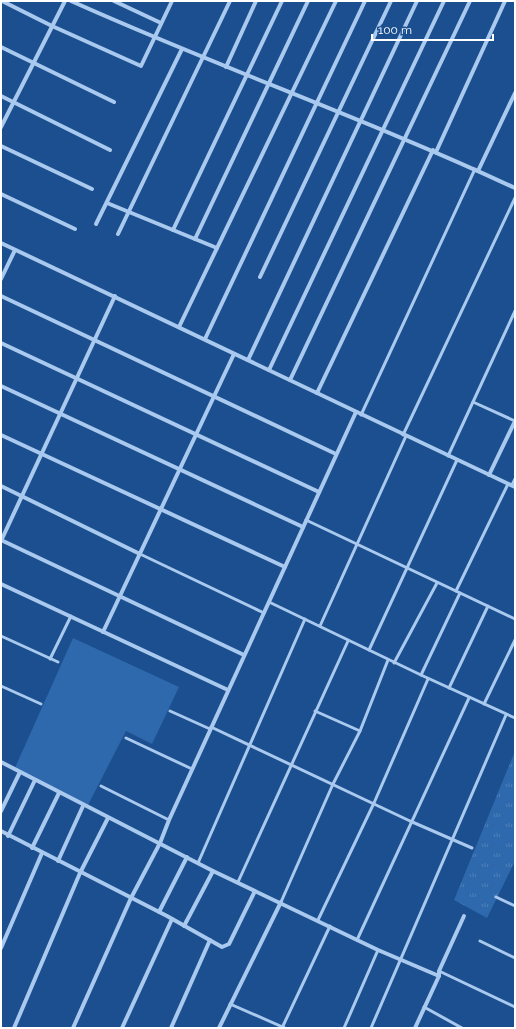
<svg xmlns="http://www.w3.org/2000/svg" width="516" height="1029" font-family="Raleway,sans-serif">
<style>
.grass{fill:#2e69ad}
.park{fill:url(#park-tufts)}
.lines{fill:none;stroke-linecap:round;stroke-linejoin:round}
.service{stroke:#a9c9ee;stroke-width:3}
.minor{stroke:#a9c9ee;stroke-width:4}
</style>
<defs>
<pattern id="park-tufts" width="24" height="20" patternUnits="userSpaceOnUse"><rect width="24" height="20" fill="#2e69ad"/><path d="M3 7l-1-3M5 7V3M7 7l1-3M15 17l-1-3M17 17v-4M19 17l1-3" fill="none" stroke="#4d80b9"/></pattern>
</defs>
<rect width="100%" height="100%" fill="#1b4f8f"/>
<polygon class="grass" points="73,638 179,687 152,744 126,731 87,807 14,770"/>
<polygon class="park" points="515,751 515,861 487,918 454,900"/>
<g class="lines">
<g class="service">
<polyline points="473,402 515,421"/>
<polyline points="361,415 475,169"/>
<polyline points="403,435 515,198"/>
<polyline points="448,456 515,311"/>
<polyline points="512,485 515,479"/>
<polyline points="306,520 515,619"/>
<polyline points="140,554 264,613"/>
<polyline points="456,591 508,484"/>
<polyline points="269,602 421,675 515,718"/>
<polyline points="320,626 406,436"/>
<polyline points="1,636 58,662"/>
<polyline points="369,650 457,460"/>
<polyline points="50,659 71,616"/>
<polyline points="394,663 437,583"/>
<polyline points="421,675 460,593"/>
<polyline points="1,686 41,704"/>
<polyline points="449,688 488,606"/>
<polyline points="484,704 515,640"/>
<polyline points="170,711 210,729"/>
<polyline points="315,711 360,731"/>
<polyline points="211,727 410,821 472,848"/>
<polyline points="126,738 192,769"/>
<polyline points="101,786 169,820"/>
<polyline points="198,863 305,619"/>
<polyline points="238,882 348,641"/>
<polyline points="496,897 515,906"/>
<polyline points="281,902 333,784 360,731 388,660"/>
<polyline points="318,920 374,803 428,679"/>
<polyline points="357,940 469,698"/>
<polyline points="480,941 515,958"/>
<polyline points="439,971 515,1007"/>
<polyline points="230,1004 285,1028"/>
<polyline points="424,1007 462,1028"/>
<polyline points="282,1028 330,926"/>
<polyline points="344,1028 378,950"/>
<polyline points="371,1028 506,715"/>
</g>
<g class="minor">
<polyline points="2,1 52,26 141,66 172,1"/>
<path d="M71,1C218,67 369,120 515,188"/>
<polyline points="114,1 161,23"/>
<polyline points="1,47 114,102"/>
<polyline points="226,67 256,1"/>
<polyline points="1,96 110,150"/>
<polyline points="1,127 65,1"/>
<polyline points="1,146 92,189"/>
<polyline points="436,152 505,1"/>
<polyline points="478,171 515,93"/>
<polyline points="1,194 75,229"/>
<polyline points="107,203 217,248"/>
<polyline points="96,224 182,49"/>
<polyline points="173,230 282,1"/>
<polyline points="118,234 230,1"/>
<polyline points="195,239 308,1"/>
<polyline points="1,243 515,487"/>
<polyline points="260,277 391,1"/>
<polyline points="1,279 15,250"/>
<polyline points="1,296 336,454"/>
<polyline points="179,327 336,1"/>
<polyline points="205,339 365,1"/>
<polyline points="1,343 319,492"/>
<polyline points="248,360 417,1"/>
<polyline points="269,370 444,1"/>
<polyline points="290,380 470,1"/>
<polyline points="1,386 303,527"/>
<polyline points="317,393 433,150"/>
<polyline points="1,435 285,567"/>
<polyline points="489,475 515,421"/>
<polyline points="1,486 140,554"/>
<polyline points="1,540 244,655"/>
<polyline points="1,541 115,296"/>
<polyline points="1,584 228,690"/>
<polyline points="103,632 234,354"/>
<polyline points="1,762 213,871 378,950 439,976 415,1028"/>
<polyline points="1,811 20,772"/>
<polyline points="1,831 167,916 222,947 229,944 255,891"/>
<polyline points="8,836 35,780"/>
<polyline points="32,848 59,793"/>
<polyline points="58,861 83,806"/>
<polyline points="159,912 187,857"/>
<polyline points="184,926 213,871"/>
<polyline points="1,948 42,853"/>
<polyline points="439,976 439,971 464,916"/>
<polyline points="14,1028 80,873 108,818"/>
<polyline points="73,1028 131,898 160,843 169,820 356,412"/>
<polyline points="122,1028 172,919"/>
<polyline points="171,1028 210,940"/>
<polyline points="219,1028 281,902"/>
</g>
</g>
<rect width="516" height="1029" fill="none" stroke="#ffffff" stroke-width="4"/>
<path d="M372 34v6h121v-6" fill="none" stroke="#ffffff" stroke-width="2"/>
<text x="378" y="34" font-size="12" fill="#ffffff" stroke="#1b4f8f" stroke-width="3" paint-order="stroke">100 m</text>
</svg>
